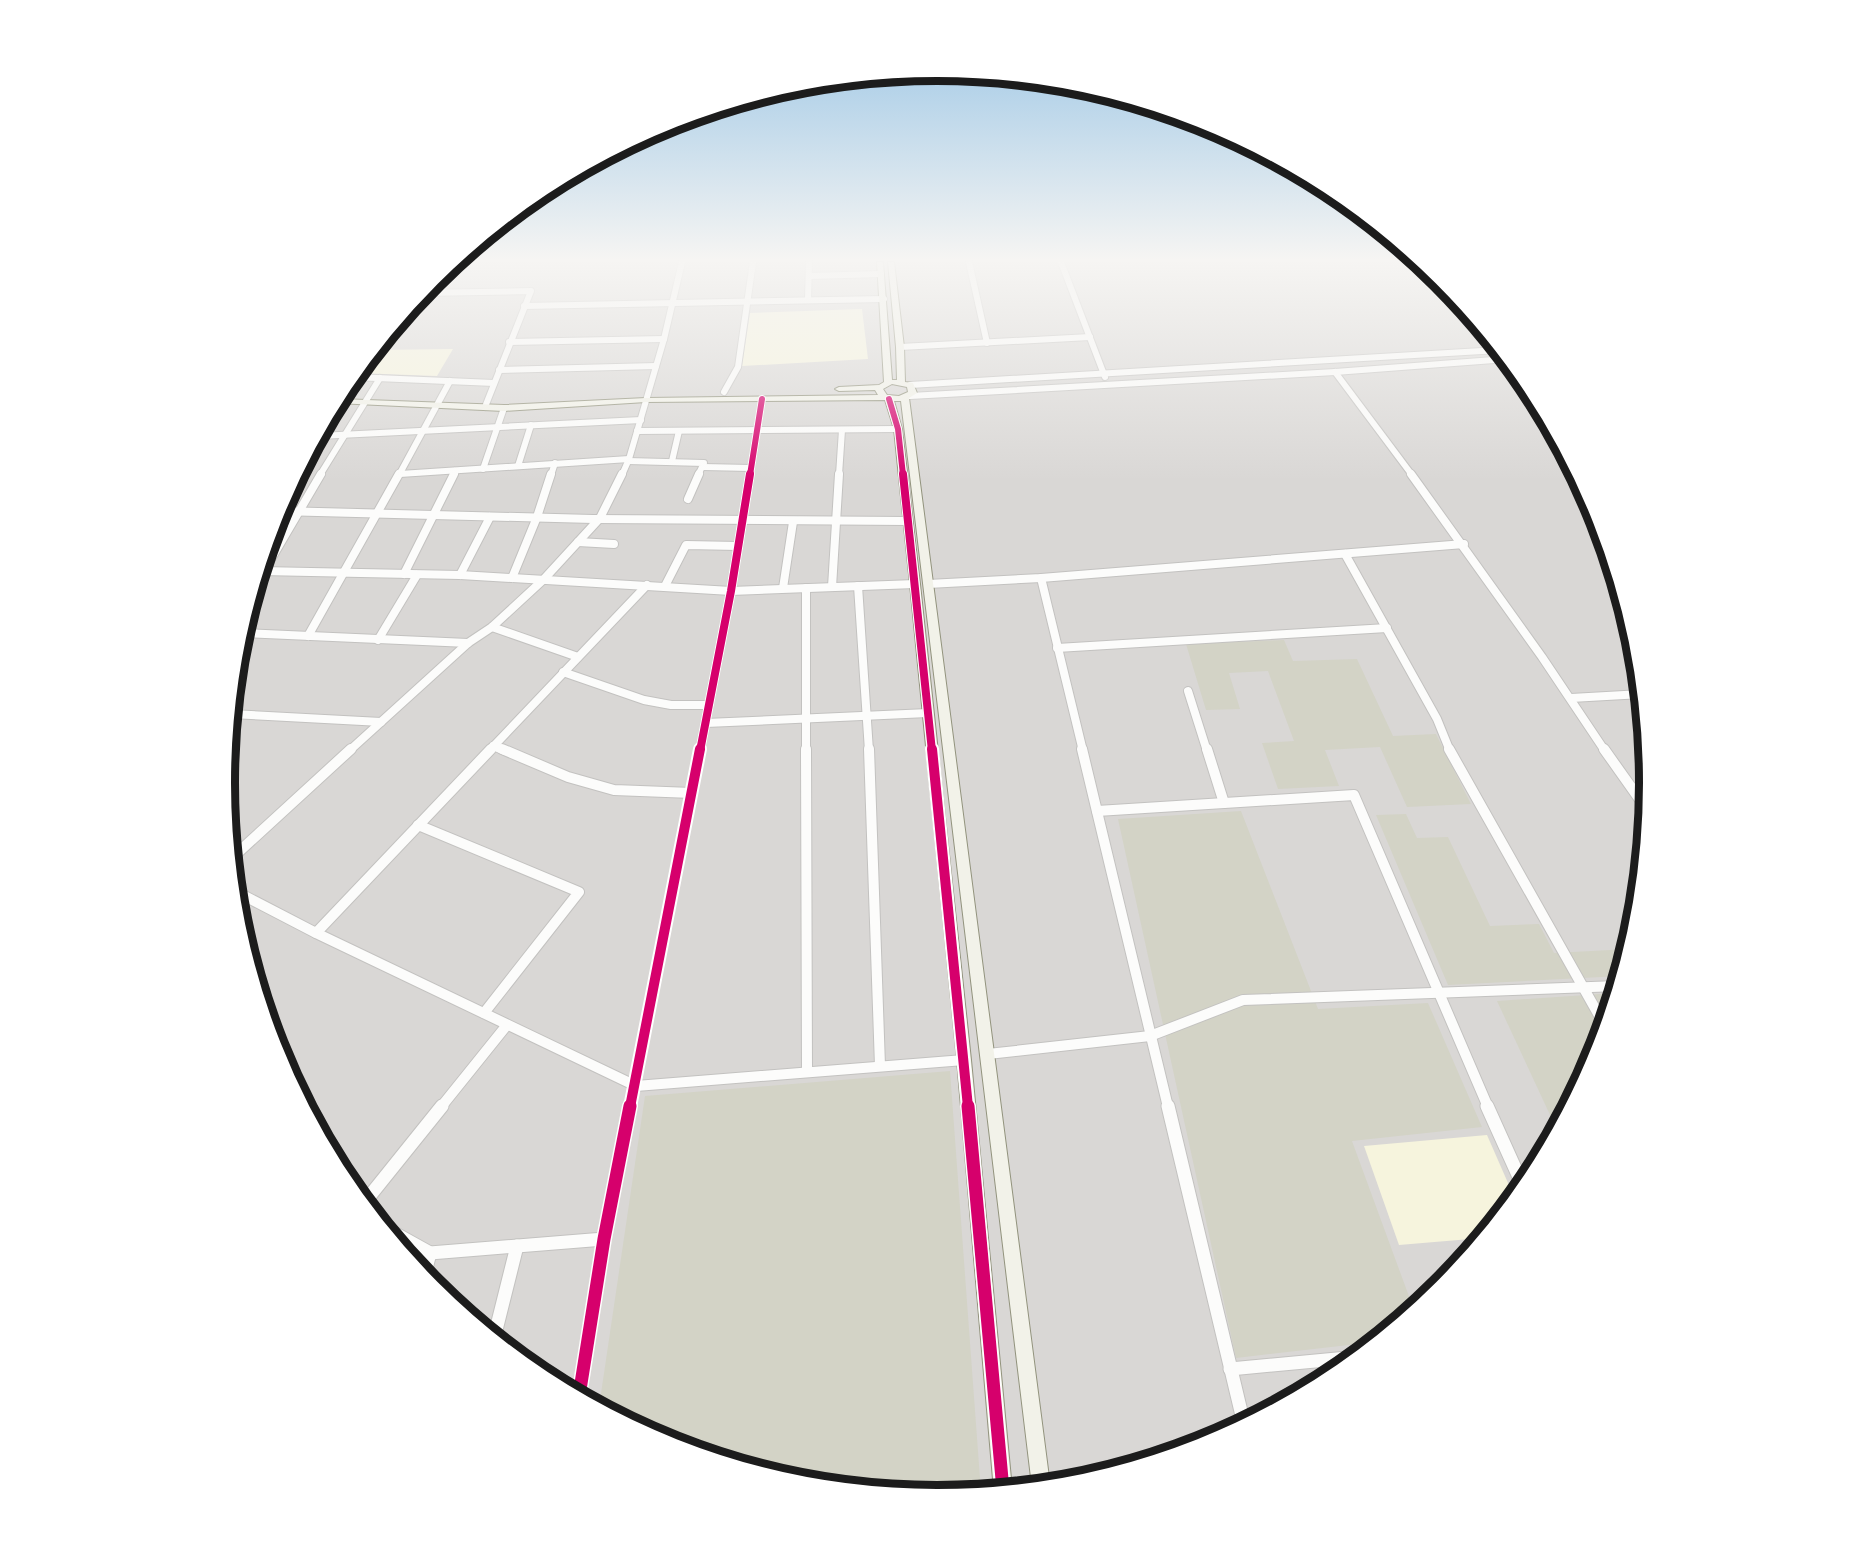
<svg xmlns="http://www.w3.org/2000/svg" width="1875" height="1567" font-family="'Fira Sans',sans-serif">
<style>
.residential{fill:#d9d7d5}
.education{fill:#f6f4dd}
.construction{fill:#d3d3c6}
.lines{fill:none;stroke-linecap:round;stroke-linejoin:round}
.street-far3-casing{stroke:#c3c2c0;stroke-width:8}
.street-far2-casing{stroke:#c3c2c0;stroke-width:10}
.street-far1-casing{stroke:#c3c2c0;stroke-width:12}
.street-casing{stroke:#c3c2c0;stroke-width:15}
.secondary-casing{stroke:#92937d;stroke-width:2}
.street-far3{stroke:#fcfcfb;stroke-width:6}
.street-far2{stroke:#fcfcfb;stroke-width:8}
.street-far1{stroke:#fcfcfb;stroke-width:10}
.street{stroke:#fcfcfb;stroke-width:13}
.secondary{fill:#f2f2e9;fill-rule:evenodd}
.cycleway-far3-casing{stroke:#fff;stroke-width:8}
.cycleway-far2-casing{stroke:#fff;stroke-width:10}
.cycleway-far1-casing{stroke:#fff;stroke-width:14}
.cycleway-casing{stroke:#fff;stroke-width:16}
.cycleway-far3{stroke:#d6006c;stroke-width:6}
.cycleway-far2{stroke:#d6006c;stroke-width:8}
.cycleway-far1{stroke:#d6006c;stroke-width:10}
.cycleway{stroke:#d6006c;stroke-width:13}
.rim{fill:none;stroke:#1c1c1c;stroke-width:8}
</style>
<rect width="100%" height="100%" fill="#eae8e4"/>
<polygon class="residential" points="455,262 1420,262 1442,280 1531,388 1596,511 1637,645 1650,784 1637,923 1596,1057 1530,1180 1441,1288 1333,1377 1210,1442 1076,1483 937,1496 798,1483 664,1442 541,1376 433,1287 344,1179 279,1056 238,922 225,783 238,644 279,510 345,387 434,279"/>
<g class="education">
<polygon points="862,309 868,359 742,366 750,313"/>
<polygon points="453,349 437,376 357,373 376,350"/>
<polygon points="1487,1135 1515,1199 1482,1238 1399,1245 1364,1146"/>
</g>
<g class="construction">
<polygon points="1284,640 1293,661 1357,659 1393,736 1436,734 1471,804 1407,807 1380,747 1325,750 1339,786 1278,789 1262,743 1294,741 1268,671 1229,673 1240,709 1206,710 1186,644"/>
<polygon points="1241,811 1318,1009 1428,1003 1482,1127 1352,1141 1414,1310 1375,1342 1236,1358 1118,819"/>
<polygon points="1406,814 1417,838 1448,837 1490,926 1539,924 1554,953 1629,949 1621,976 1448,985 1376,815"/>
<polygon points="1615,993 1596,1057 1557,1130 1497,1001"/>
<polygon points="950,1071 981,1492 937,1496 798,1483 664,1442 599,1407 645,1096"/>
</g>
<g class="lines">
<g class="street-far3-casing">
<g id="street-far3">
<polyline points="969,262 987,343"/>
<polyline points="1061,262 1105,377"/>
<polyline points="809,276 881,274"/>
<polyline points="422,293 531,291 485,407"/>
<polyline points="808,300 809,262"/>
<polyline points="524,306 884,299"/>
<polyline points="509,342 664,339"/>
<polyline points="900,347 1090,337"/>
<polyline points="1503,360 1521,376"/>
<polyline points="499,370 656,366"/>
<polyline points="1335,372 1412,475"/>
<polyline points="353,377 494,383"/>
<polyline points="910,385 1499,350"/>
<polyline points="724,392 738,367 753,262"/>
<polyline points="910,396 1335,372 1507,359"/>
<polyline points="637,431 898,429"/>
<polyline points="319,436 641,420"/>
<polyline points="628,461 704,463 698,475"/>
<polyline points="672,461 679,431"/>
<polyline points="518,466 531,425"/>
<polyline points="703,467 751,468"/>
<polyline points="483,469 504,408"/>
<polyline points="400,474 629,459"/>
<polyline points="320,475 380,378"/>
<polyline points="399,475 450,381"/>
<polyline points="453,475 455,471"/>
<polyline points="551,475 555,463"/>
<polyline points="622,475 629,459 664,339 682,262"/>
<polyline points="750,475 762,399"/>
<polyline points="839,475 842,430"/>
</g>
</g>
<g class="street-far2-casing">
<g id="street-far2">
<polyline points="1411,474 1542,657 1605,751"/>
<polyline points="688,499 699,474"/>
<polyline points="279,511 593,519 908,521"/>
<polyline points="578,542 614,544"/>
<polyline points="1345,554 1437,719 1450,751"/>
<polyline points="261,571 460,575 731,591 915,584"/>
<polyline points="404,574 454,474"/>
<polyline points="460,575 490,517"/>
<polyline points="512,578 537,517 551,474"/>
<polyline points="1041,578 1083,751"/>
<polyline points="257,583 321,474"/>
<polyline points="928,584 1041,578 1464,544"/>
<polyline points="665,586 686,545 738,546"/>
<polyline points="858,586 869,751"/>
<polyline points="832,587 839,474"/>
<polyline points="783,588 793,522"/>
<polyline points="806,588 806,751"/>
<polyline points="492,627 578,657"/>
<polyline points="242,633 468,643"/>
<polyline points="308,636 399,474"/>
<polyline points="378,640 417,575"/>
<polyline points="1057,648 1387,628"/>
<polyline points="563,672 644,700 671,705 709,705"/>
<polyline points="1188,691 1207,751"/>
<polyline points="1571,698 1642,694"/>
<polyline points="231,714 381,722"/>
<polyline points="706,723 928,713"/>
<polyline points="493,746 505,751"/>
<polyline points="349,751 468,643 492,627 544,579 600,518 622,474"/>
<polyline points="489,751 647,585"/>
<polyline points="700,751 731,591 750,474"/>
</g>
</g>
<g class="street-far1-casing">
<g id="street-far1">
<polyline points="502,749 568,777 614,790 692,793"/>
<polyline points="806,749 807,1072"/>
<polyline points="869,749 880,1066"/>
<polyline points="1082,749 1168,1107"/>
<polyline points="1207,749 1224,803"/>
<polyline points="1449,749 1605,1026"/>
<polyline points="1604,749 1648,811"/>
<polyline points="1097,811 1354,795 1488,1107"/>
<polyline points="418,825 579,892 484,1013"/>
<polyline points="232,858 351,749"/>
<polyline points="235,891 316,933 636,1086 964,1060"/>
<polyline points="316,933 491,749"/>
<polyline points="988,1054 1150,1036 1243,1000 1618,986"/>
<polyline points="441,1107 507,1025"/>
<polyline points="630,1107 700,749"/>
</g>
</g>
<g class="street-casing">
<g id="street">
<polyline points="1168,1106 1244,1424"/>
<polyline points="1487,1106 1524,1188"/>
<polyline points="364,1203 442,1106"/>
<polyline points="385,1228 430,1253 604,1239"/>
<polyline points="424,1276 430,1253"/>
<polyline points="494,1338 517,1246"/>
<polyline points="1230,1369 1358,1357"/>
<polyline points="579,1396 604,1239 630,1106"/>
</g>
</g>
<g class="secondary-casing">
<path id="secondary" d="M877,262H883L892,380H897L896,347L888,262H894L904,347L905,382L913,383L917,393L909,398L1050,1485L1032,1486L901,401H894L902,429L920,584L971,1060L1012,1489L994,1491L957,1060L910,584L894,429L885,400L646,402L504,411L336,403L339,399L504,405L646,398L878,395L875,390L839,391L835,389L839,387L879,385L884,382ZM892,384L907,387L908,392L899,396L887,395L883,389Z"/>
</g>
<use href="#street-far3" class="street-far3"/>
<use href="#street-far2" class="street-far2"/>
<use href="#street-far1" class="street-far1"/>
<use href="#street" class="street"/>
<use href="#secondary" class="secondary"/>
<g class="cycleway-far3-casing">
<g id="cycleway-far3">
<polyline points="889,399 898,429 903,475"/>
<polyline points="750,475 762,399"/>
</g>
</g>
<g class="cycleway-far2-casing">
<g id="cycleway-far2">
<polyline points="903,474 932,751"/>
<polyline points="700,751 731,591 750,474"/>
</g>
</g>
<g class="cycleway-far1-casing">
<g id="cycleway-far1">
<polyline points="932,749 968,1107"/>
<polyline points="630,1107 700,749"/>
</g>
</g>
<g class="cycleway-casing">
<g id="cycleway">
<polyline points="968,1106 1003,1490"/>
<polyline points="579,1396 604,1239 630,1106"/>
</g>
</g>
<use href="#cycleway-far3" class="cycleway-far3"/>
<use href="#cycleway-far2" class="cycleway-far2"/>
<use href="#cycleway-far1" class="cycleway-far1"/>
<use href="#cycleway" class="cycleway"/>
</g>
<linearGradient id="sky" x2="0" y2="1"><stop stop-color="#94c2e4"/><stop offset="0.54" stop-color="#f6f5f3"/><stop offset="1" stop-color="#f6f5f3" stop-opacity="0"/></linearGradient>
<rect width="1875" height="481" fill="url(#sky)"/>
<path d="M0 0H1875V1567H0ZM235 783a702 702 0 1 1 1404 0a702 702 0 1 1-1404 0Z" fill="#fff" fill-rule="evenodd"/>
<path class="rim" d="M235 783a702 702 0 1 1 1404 0a702 702 0 1 1-1404 0Z"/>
</svg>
